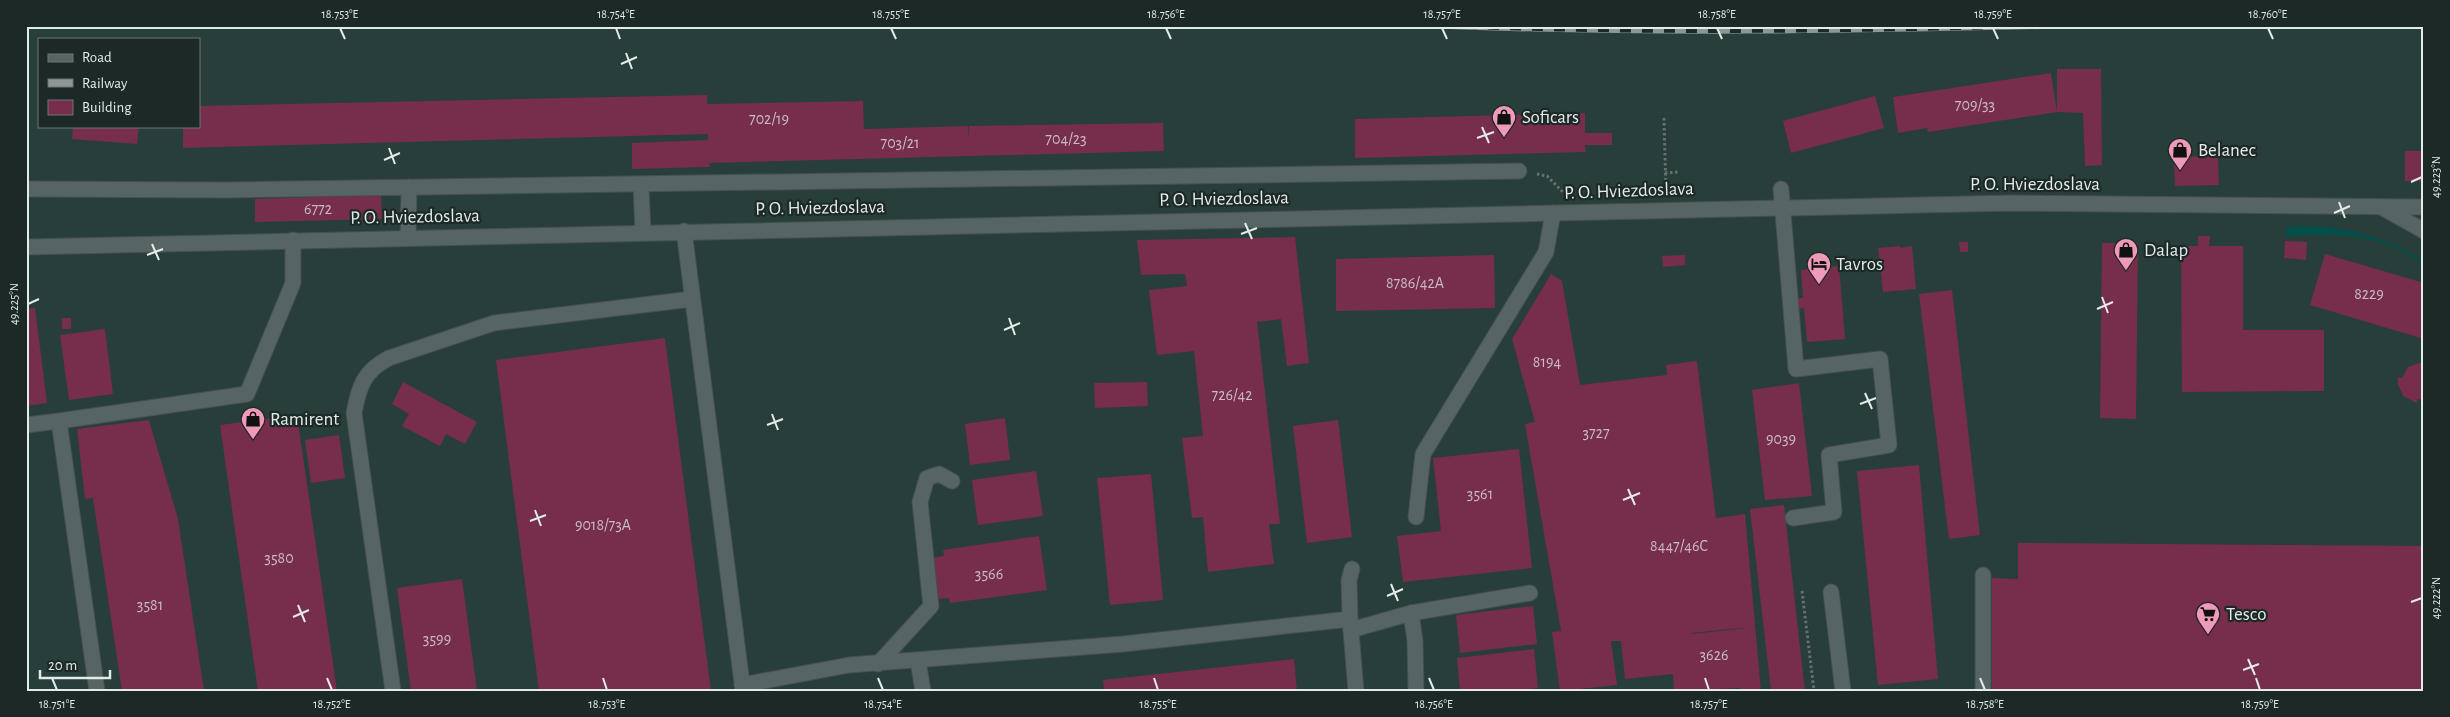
<svg xmlns="http://www.w3.org/2000/svg" width="2450" height="717" font-family="'Alegreya Sans',sans-serif">
<style>
.built{fill:#283e3b;fill-rule:evenodd}
.green{fill:#054e49}
.building{fill:#772d4c;fill-rule:evenodd}
.lines{fill:none;stroke-linecap:round;stroke-linejoin:round}
.minor-casing{stroke:#45504f;stroke-width:17}
.path{stroke:#65716f;stroke-width:3;stroke-dasharray:2.5 2.5;stroke-linecap:butt}
.minor{stroke:#566563;stroke-width:15}
.rail-casing{stroke:#8d9896;stroke-width:5.5}
.rail{stroke:#1c2927;stroke-width:4;stroke-dasharray:11;stroke-linecap:butt}
.ticks{fill:none;stroke:#e3ebea;stroke-width:2}
.labels{text-anchor:middle;dominant-baseline:central;stroke-width:4.5;stroke-linejoin:round;paint-order:stroke}
.number-label{font-size:16px;fill:#c8bcc2}
.poi-label{font-size:19px;fill:#e3ebea;stroke:#1c2927;text-anchor:start}
.street-label{font-size:19px;fill:#e3ebea;stroke:#1c2927}
.neatline{fill:none;stroke:#e3ebea;stroke-width:2}
.ticks-label{font-size:12px;text-anchor:middle;fill:#e3ebea}
</style>
<rect width="100%" height="100%" fill="#253331"/>
<path class="built" d="M26,26H2424V691H26ZM39,39H199V126H39Z"/>
<path class="green" d="M2287,227C2334,222 2386,236 2424,262V265C2375,230 2341,235 2284,236Z"/>
<g class="building">
<polygon points="2057,69 2101,69 2102,165 2085,166 2083,113 2057,112"/>
<polygon points="2051,73 2057,112 1928,132 1927,128 1898,133 1893,97"/>
<polygon points="707,95 707,104 863,101 864,129 968,126 969,140 969,126 1163,123 1164,151 709,163 710,167 632,169 632,143 708,140 708,134 183,148 183,126 199,126 199,106"/>
<polygon points="1875,96 1884,128 1791,153 1783,121"/>
<polygon points="1585,113 1585,133 1612,133 1612,145 1585,145 1586,152 1355,158 1355,119"/>
<polygon points="73,126 139,126 137,144 72,139"/>
<rect x="2405" y="151" width="19" height="30"/>
<polygon points="2211,156 2211,158 2218,158 2219,185 2175,186 2174,157"/>
<polygon points="381,195 382,219 255,222 255,199"/>
<polygon points="2198,236 2210,236 2209,246 2243,246 2243,330 2324,330 2324,391 2182,392 2181,246 2198,246"/>
<polygon points="1295,237 1309,363 1287,366 1281,319 1257,322 1280,524 1269,524 1274,564 1208,572 1203,517 1192,518 1182,438 1203,436 1194,351 1157,355 1149,290 1187,286 1185,274 1141,275 1137,240"/>
<polygon points="2285,241 2307,242 2306,260 2284,258"/>
<polygon points="1959,242 1968,242 1968,252 1960,252"/>
<polygon points="2102,243 2138,243 2136,419 2100,418"/>
<polygon points="1900,246 1900,248 1912,246 1916,289 1883,292 1878,248"/>
<polygon points="2325,254 2424,283 2424,339 2310,305"/>
<polygon points="1494,255 1495,308 1336,311 1336,259"/>
<polygon points="1685,255 1685,265 1663,267 1662,256"/>
<polygon points="1839,266 1845,339 1807,342 1804,308 1797,309 1796,298 1803,298 1801,270"/>
<path d="M1551,274L1562,281L1580,385L1667,375L1666,365L1697,361L1716,518L1745,514L1761,691H1740V688L1674,691L1673,674L1625,679L1621,641H1611L1617,685L1560,691L1552,632L1561,631L1525,424L1535,422L1512,339ZM1747,628L1692,634V633L1730,629Z"/>
<polygon points="1952,290 1980,535 1949,539 1919,294"/>
<polygon points="35,308 47,403 26,406 26,309"/>
<rect x="62" y="318" width="9" height="11"/>
<polygon points="105,329 113,394 69,400 60,335"/>
<polygon points="665,338 711,691 539,691 496,360"/>
<polygon points="2419,363 2424,364 2424,400 2417,399 2417,403 2403,396 2398,384 2398,377 2402,378 2408,367"/>
<polygon points="403,382 477,422 465,444 446,434 440,446 402,426 409,414 392,404"/>
<polygon points="1147,382 1148,406 1095,408 1094,383"/>
<polygon points="1799,383 1812,496 1765,500 1752,390"/>
<polygon points="297,415 337,691 258,691 220,425"/>
<polygon points="1005,418 1010,460 970,465 965,424"/>
<polygon points="149,420 178,519 204,691 122,691 93,498 85,499 77,429"/>
<polygon points="1338,420 1352,537 1307,543 1293,426"/>
<polygon points="339,435 345,478 311,483 305,440"/>
<polygon points="1519,449 1532,568 1403,582 1397,536 1441,531 1433,458"/>
<polygon points="1919,465 1938,679 1878,685 1857,471"/>
<polygon points="1036,471 1043,516 978,525 972,480"/>
<polygon points="1151,474 1163,600 1110,605 1097,478"/>
<polygon points="1784,505 1793,585 1805,691 1771,691 1750,509"/>
<polygon points="1039,536 1047,590 950,603 949,598 938,599 932,558 944,556 943,550"/>
<polygon points="2018,543 2424,546 2424,691 1992,691 1992,578 2018,579"/>
<polygon points="462,579 477,691 411,691 397,588"/>
<polygon points="1533,606 1537,644 1460,653 1456,615"/>
<polygon points="1534,649 1538,688 1511,691 1460,691 1457,658"/>
<polygon points="1294,659 1297,691 1104,691 1103,680"/>
</g>
<g class="lines">
<g class="minor-casing">
<g id="minor">
<polyline points="641,184 643,233"/>
<polyline points="26,189 227,190 1519,171"/>
<polyline points="1781,189 1796,369 1880,359 1889,445 1829,455 1834,512 1793,518"/>
<polyline points="2383,208 2424,231"/>
<polyline points="684,231 743,691"/>
<polyline points="408,238 409,187"/>
<polyline points="26,247 2011,203 2424,207"/>
<polyline points="26,425 59,421"/>
<polyline points="1416,517 1423,454 1546,252 1553,213"/>
<polyline points="1831,592 1843,691"/>
<polyline points="1411,613 1415,641 1416,691"/>
<polyline points="1350,619 1349,580 1352,569"/>
<polyline points="1351,630 1411,613 1530,593"/>
<polyline points="918,661 923,691"/>
<polyline points="878,664 931,606 920,502 927,478 939,474 952,481"/>
<polyline points="742,685 849,665 1123,644 1350,619 1356,691"/>
<polyline points="97,691 59,421 247,394 293,283 293,240"/>
<path d="M393,691L354,413C359,386 364,371 389,358L494,323L692,299"/>
<polyline points="1983,691 1983,575"/>
</g>
</g>
<g class="path">
<polyline points="1664,118 1666,193"/>
<polyline points="1665,173 1678,172"/>
<polyline points="1537,174 1547,176 1564,193"/>
<polyline points="1802,591 1814,691"/>
</g>
<use href="#minor" class="minor"/>
<g class="rail-casing">
<path id="rail" d="M1444,26C1646,34 1848,31 2049,26"/>
</g>
<use href="#rail" class="rail"/>
</g>
<path class="ticks" d="M340,28L345,39M616,28L620,39M891,28L896,39M1166,28L1171,39M1442,28L1447,39M1717,28L1722,39M1993,28L1998,39M2268,28L2273,39M626,53L632,69M621,64L637,57M1482,127L1489,143M1477,138L1494,132M389,148L395,164M384,160L400,153M2411,182L2422,177M2339,202L2345,218M2334,213L2350,206M1245,223L1252,239M1241,234L1257,228M152,244L159,260M147,255L163,249M2102,297L2108,313M28,304L39,299M2097,309L2113,302M1009,318L1015,335M1004,330L1020,323M1865,393L1872,409M1860,404L1876,398M772,414L778,430M767,425L783,419M1628,489L1635,505M1623,500L1640,493M535,510L541,526M530,521L546,515M1391,584L1398,601M1387,596L1403,589M2411,602L2422,598M298,605L305,622M293,617L309,610M2248,659L2255,675M2243,670L2259,664M52,678L57,690M327,678L332,690M603,678L607,690M878,678L883,690M1154,678L1158,690M1429,678L1434,690M1705,678L1709,690M1980,678L1985,690M2256,678L2260,690"/>
<defs>
<g id="shop-pin" transform="scale(1.25)"><path d="M0 17L-7.5 6A9.5 9.5 0 1 1 7.5 6Z" fill="#ef9ab8" stroke="#1c2927"/><path d="M-5-2.5h2.3a2.7 3.5 0 0 1 5.4 0H5L5.5 6h-11ZM-1.5-2.5h3a1.5 2.3 0 0 0-3 0Z" fill="#111"/></g>
<g id="hotel-pin" transform="scale(1.25)"><path d="M0 17L-7.5 6A9.5 9.5 0 1 1 7.5 6Z" fill="#ef9ab8" stroke="#1c2927"/><path d="M-6-4.5h1.5V1H6V5H4.5V3h-9V5H-6ZM-4 0a1.8 1.8 0 1 1 3.6 0ZM.5 0V-2.5h3Q6-2.5 6 0Z" fill="#111"/></g>
<g id="supermarket-pin" transform="scale(1.25)"><path d="M0 17L-7.5 6A9.5 9.5 0 1 1 7.5 6Z" fill="#ef9ab8" stroke="#1c2927"/><path d="M-6-5.5h2.5l.6 2H6L4.5 2H-2.5L-4.4-4H-6ZM-1.5 3.2a1.3 1.3 0 1 0 .1 0ZM3 3.2a1.3 1.3 0 1 0 .1 0Z" fill="#111"/></g>
</defs>
<g fill-rule="evenodd">
<use href="#shop-pin" x="1504" y="117"/>
<use href="#shop-pin" x="2180" y="150"/>
<use href="#shop-pin" x="2126" y="250"/>
<use href="#hotel-pin" x="1819" y="264"/>
<use href="#shop-pin" x="253" y="419"/>
<use href="#supermarket-pin" x="2208" y="614"/>
</g>
<g class="labels">
<g class="number-label">
<text x="1975" y="105">709/33</text>
<text x="769" y="119">702/19</text>
<text x="1066" y="139">704/23</text>
<text x="900" y="143">703/21</text>
<text x="318" y="209">6772</text>
<text x="1415" y="283">8786/42A</text>
<text x="2369" y="294">8229</text>
<text x="1547" y="362">8194</text>
<text x="1232" y="395">726/42</text>
<text x="1596" y="433">3727</text>
<text x="1781" y="439">9039</text>
<text x="1480" y="494">3561</text>
<text x="603" y="525">9018/73A</text>
<text x="1679" y="546">8447/46C</text>
<text x="279" y="558">3580</text>
<text x="989" y="574">3566</text>
<text x="150" y="605">3581</text>
<text x="437" y="639">3599</text>
<text x="1714" y="655">3626</text>
</g>
<g class="poi-label">
<text x="1522" y="117">Soficars</text>
<text x="2198" y="150">Belanec</text>
<text x="2144" y="250">Dalap</text>
<text x="1836" y="264">Tavros</text>
<text x="270" y="419">Ramirent</text>
<text x="2226" y="614">Tesco</text>
</g>
<g class="street-label">
<text x="2035" y="184">P. O. Hviezdoslava</text>
<text transform="translate(1629 191) rotate(-2)">P. O. Hviezdoslava</text>
<text transform="translate(1224 199) rotate(-1)">P. O. Hviezdoslava</text>
<text transform="translate(820 208) rotate(-1)">P. O. Hviezdoslava</text>
<text transform="translate(415 217) rotate(-1)">P. O. Hviezdoslava</text>
</g>
</g>
<rect width="2450" height="717" fill="none" stroke="#1c2927" stroke-width="55"/>
<rect x="38" y="38" width="162" height="90" fill="#1c2927" stroke="#6c7775"/>
<rect x="48" y="54" width="25" height="8" fill="#566563" stroke="#6c7775"/>
<text x="82" y="62" font-size="15" fill="#e3ebea">Road</text>
<rect x="48" y="79" width="25" height="8" fill="#8d9896" stroke="#6c7775"/>
<text x="82" y="88" font-size="15" fill="#e3ebea">Railway</text>
<rect x="48" y="100" width="25" height="15" fill="#772d4c" stroke="#6c7775"/>
<text x="82" y="112" font-size="15" fill="#e3ebea">Building</text>
<path d="M40 670v8h70v-8" fill="none" stroke="#e3ebea" stroke-width="2.5"/>
<text x="48" y="670" font-size="15" fill="#e3ebea" stroke="#1c2927" stroke-width="4" paint-order="stroke">20 m</text>
<rect x="28" y="28" width="2394" height="662" class="neatline"/>
<g class="ticks-label">
<text x="340" y="18">18.753°E</text>
<text x="616" y="18">18.754°E</text>
<text x="891" y="18">18.755°E</text>
<text x="1166" y="18">18.756°E</text>
<text x="1442" y="18">18.757°E</text>
<text x="1717" y="18">18.758°E</text>
<text x="1993" y="18">18.759°E</text>
<text x="2268" y="18">18.760°E</text>
<text transform="translate(2436 177) rotate(-90)" y="4">49.223°N</text>
<text transform="translate(14 304) rotate(-90)" y="4">49.225°N</text>
<text transform="translate(2436 598) rotate(-90)" y="4">49.222°N</text>
<text x="57" y="708">18.751°E</text>
<text x="332" y="708">18.752°E</text>
<text x="607" y="708">18.753°E</text>
<text x="883" y="708">18.754°E</text>
<text x="1158" y="708">18.755°E</text>
<text x="1434" y="708">18.756°E</text>
<text x="1709" y="708">18.757°E</text>
<text x="1985" y="708">18.758°E</text>
<text x="2260" y="708">18.759°E</text>
</g>
</svg>
